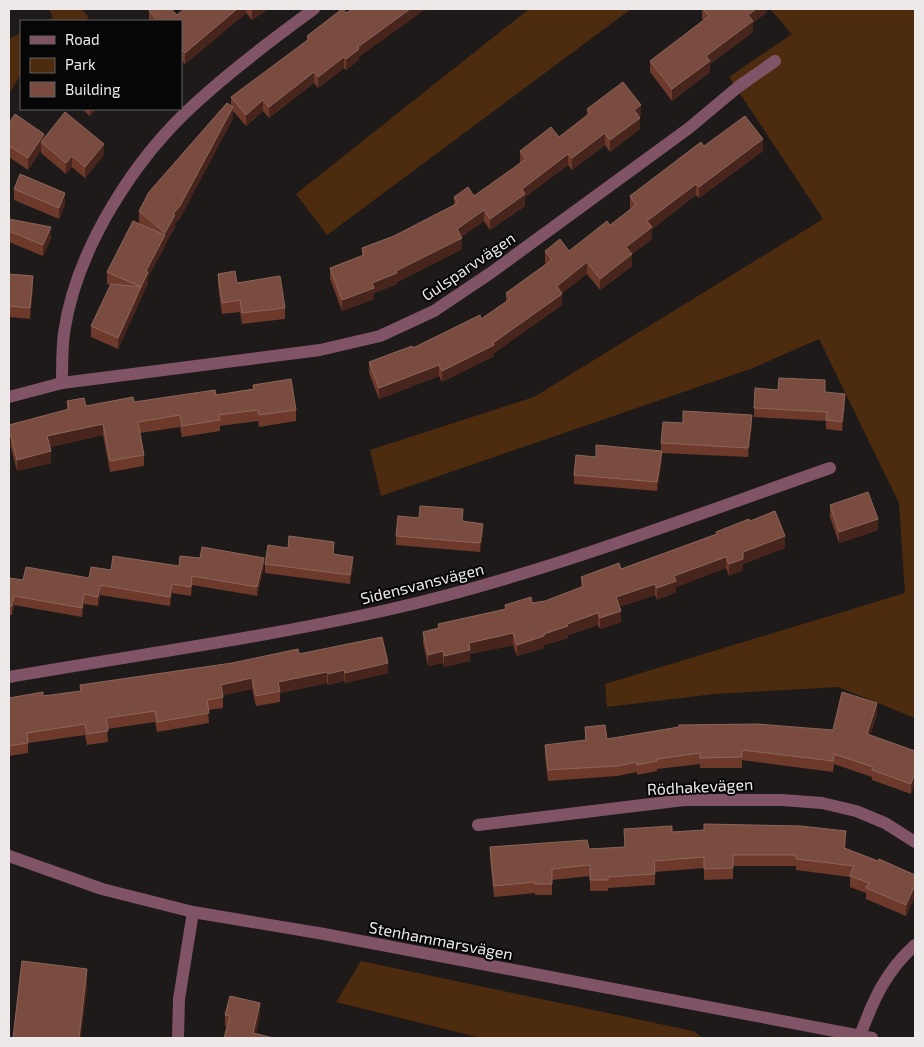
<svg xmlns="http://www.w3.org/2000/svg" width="924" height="1047" font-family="'Exo 2',sans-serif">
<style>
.green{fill:#4d2b0e}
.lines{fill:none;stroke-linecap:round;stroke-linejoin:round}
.minor{stroke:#805466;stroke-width:12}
.wall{fill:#6c392b}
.shaded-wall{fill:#47251c}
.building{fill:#7a4c40;stroke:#8c655a}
.labels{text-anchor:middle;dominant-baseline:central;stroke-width:4;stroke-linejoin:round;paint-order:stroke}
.street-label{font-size:16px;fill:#ede9e9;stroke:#070606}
</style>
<rect width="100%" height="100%" fill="#1f1a1a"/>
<g class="green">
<polygon points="49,9 81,9 89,17 84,21 47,21 53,18"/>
<polygon points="529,9 631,9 327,235 296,194"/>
<polygon points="770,9 915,9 915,718 838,687 714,694 607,707 605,684 905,593 899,503 819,339 753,368 381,496 370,450 534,397 823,219 729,77 792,34"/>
<polygon points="21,33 21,74 9,94 9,39"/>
<polygon points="361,961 693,1031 703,1038 481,1038 336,1002"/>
</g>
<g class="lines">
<g class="minor">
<path d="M62,383C62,367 62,349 64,333C76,249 135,157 198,101C234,68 274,38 314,9"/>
<polyline points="9,397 62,383 320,350 380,336 434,311 492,272 689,128 738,87 775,61"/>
<path d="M9,677C135,655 262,638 387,610C538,576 684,519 830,468"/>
<polyline points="478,825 684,800 782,800 822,803 856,811 885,823 915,842"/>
<polyline points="9,856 102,889 193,912 324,934 872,1038"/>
<path d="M860,1036C873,1000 886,971 915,945"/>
<polyline points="178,1038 179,999 193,912"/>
</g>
</g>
<g class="wall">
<polygon points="184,9 268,9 252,20 246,13 185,64 181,60 181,21 149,21 149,11 177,15"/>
<polygon points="702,9 767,9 767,12 753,23 753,32 710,64 710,72 672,101 650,72 650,61 704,21 702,18"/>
<polygon points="307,36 359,57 359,60 346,70 344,68 318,88 314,83 269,118 263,111 246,126 233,111 233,118 180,218 175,223 175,227 165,245 165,244 165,246 148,277 148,283 118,349 91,337 91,326 110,285 107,284 107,272 141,225 139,222 139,211 231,105 231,97 307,41"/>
<polygon points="82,109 96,109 90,116"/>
<polygon points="587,109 641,116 639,117 640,129 610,152 605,145 572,170 568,165 525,197 525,206 490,230 484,221 461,237 462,249 397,282 397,284 374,293 374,299 342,311 330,279 330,268 362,256 362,248 394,236 454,205 454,197 474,196 520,163 520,151 559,137 587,116"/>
<polygon points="9,123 44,138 104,155 85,178 72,167 66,174 41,153 41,150 28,170 9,157"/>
<polygon points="704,146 763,151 699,198 696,195 652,229 652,239 632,254 632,266 600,290 587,274 562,293 562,305 494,353 494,356 442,382 439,376 379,399 369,373 369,362 413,348 481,319 506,302 506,293 546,264 545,262 545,251 569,251 610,225 631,209 630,208 630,196"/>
<polygon points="14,189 65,204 59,219 14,200"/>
<polygon points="9,219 51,238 43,256 9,242"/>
<polygon points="9,274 33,287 30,319 9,317"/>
<polygon points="218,274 285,308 285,319 242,324 240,312 222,314 218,285"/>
<polygon points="253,385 296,410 296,421 259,427 258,421 220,426 220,431 182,437 180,427 140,433 144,455 144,466 110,472 103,435 50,447 51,463 17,471 11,448 9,425 67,410 67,401 86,406 134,402 216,395 253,389"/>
<polygon points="825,392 845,404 842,431 826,429 826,421 754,417 754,408"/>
<polygon points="683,423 752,424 748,457 662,453 662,459 657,491 574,484 574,475 596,457 661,451 661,443"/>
<polygon points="830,505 878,530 839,543 830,517"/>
<polygon points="419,518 463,521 483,533 480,552 396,545 396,536"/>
<polygon points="750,521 785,548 743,564 743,570 729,576 726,568 676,587 676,592 657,600 655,595 619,607 621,622 600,629 598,625 568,635 568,638 544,645 544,648 517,656 513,645 470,654 470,661 444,667 443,663 428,666 423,643 423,632 438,628 438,624 505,609 505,605 532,603 545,601 581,588 581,577 621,569 716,534 716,532"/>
<polygon points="288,548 334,552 334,554 353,566 350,584 265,573 265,564"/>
<polygon points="179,566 264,567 257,596 192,585 191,596 172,593 170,606 100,595 98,606 84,604 82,617 14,605 12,615 9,615 9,578 23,580 89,578 111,570"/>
<polygon points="299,654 388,673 345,683 344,681 328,685 327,683 280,693 280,702 256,706 252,689 223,695 223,708 208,710 209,723 157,732 155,722 107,729 108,742 87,745 85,735 28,743 28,753 9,756 9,698 43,696 80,691 80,685"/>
<polygon points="877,714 870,735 915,751 911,794 872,780 872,777 834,764 833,772 742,760 742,768 700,768 700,764 657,769 657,771 637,775 637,772 617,776 548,781 545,755 545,745 585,740 585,727 607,739 833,730"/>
<polygon points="624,829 846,842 845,848 915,875 915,896 906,916 866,899 866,893 850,887 850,877 796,870 796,866 733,866 733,879 704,880 704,868 655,872 655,885 608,888 608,891 590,891 590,876 552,880 552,895 535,895 535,893 494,897 490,858 490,847 589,849 625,847"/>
<polygon points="260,1014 256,1034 225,1026 225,1015"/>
</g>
<g class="shaded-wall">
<polygon points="237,9 246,9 246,13 185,64 185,53"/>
<polygon points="252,9 268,9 252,20"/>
<polygon points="410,9 426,9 359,57 359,60 346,70 346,59 358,47"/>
<polygon points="756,9 767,9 767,12 753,23 753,32 710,64 710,72 672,101 672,89 748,15"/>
<polygon points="344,57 344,68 318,88 318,77"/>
<polygon points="314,72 314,83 269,118 269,107"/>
<polygon points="263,100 263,111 246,126 246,115"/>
<polygon points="641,105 641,116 634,121 634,110"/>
<polygon points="233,107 233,118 180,218 175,223 175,227 165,245 165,233 173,214"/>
<polygon points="90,109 96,109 90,116"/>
<polygon points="640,118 640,129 610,152 610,140"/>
<polygon points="605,133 605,145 572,170 572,158"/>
<polygon points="44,134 44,144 41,142 41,150 28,170 28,158"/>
<polygon points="763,139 763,151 699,198 699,187"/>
<polygon points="104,144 104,155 85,178 85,167"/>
<polygon points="568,154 568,165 525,197 525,206 490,230 490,219 522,189"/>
<polygon points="72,156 72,167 66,174 66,163"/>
<polygon points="696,184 696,195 652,229 652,239 626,258 626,247 647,221"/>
<polygon points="65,193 65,204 59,219 59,208"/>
<polygon points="484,210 484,221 457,240 462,238 462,249 397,282 397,284 374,293 374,299 342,311 342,300 372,283 396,271"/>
<polygon points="51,227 51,238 43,256 43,245"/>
<polygon points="165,235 165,246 148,277 148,283 141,298 141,287 146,271"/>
<polygon points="632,254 632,266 600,290 600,279"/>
<polygon points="587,262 587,274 557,297 557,286"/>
<polygon points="33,276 33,287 30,319 30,308"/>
<polygon points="141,287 141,298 118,349 118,338"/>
<polygon points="562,294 562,305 494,353 494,356 442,382 442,371 493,343"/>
<polygon points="439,365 439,376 379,399 379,388"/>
<polygon points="845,394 845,404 842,431 842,422"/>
<polygon points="752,415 752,424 748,457 748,448"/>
<polygon points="103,424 103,435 47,448 47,436"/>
<polygon points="11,436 11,448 9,448 9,437"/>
<polygon points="51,451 51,463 17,471 17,460"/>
<polygon points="662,451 662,459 657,491 657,482"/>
<polygon points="878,519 878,530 839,543 839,532"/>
<polygon points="483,524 483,533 480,552 480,543"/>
<polygon points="785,536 785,548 743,564 743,552"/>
<polygon points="353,557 353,566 350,584 350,575"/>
<polygon points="726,557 726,568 676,587 676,592 657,600 657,588 674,576"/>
<polygon points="264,558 264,567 257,596 257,587"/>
<polygon points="743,559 743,570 729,576 729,564"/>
<polygon points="192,576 192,585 191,596 191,587"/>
<polygon points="172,584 172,593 170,606 170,597"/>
<polygon points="655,584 655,595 616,608 616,597"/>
<polygon points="100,585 100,595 98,606 98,597"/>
<polygon points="84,594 84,604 82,617 82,608"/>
<polygon points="14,596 14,605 12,615 12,606"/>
<polygon points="621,611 621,622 600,629 600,618"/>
<polygon points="598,613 598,625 568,635 568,638 544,645 544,648 517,656 517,645 544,634 567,624"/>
<polygon points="513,633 513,645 470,654 470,661 444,667 444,656 469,643"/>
<polygon points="443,651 443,663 428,666 428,655"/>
<polygon points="388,663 388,673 345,683 345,673"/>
<polygon points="344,670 344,681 328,685 328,674"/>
<polygon points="327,672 327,683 280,693 278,682"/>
<polygon points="252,678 252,689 221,695 221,685"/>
<polygon points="877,703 877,714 867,744 867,734"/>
<polygon points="915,772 915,782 911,794 911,784"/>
<polygon points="846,831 846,842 844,859 844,848"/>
<polygon points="915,885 915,896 906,916 906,905"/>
<polygon points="87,969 87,990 81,1038 79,1038"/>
<polygon points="260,1003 260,1014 255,1038 253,1033"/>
</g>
<g class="building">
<polygon points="152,9 171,9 177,15 184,9 237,9 185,53 181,49 181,21 158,21 149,11"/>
<polygon points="342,9 343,9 346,13 353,9 410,9 358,47 359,49 346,59 344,57 318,77 314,72 269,107 263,100 246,115 231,97 309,39 307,36"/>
<polygon points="703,9 756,9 748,15 753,21 706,56 710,61 672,89 650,61 709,16"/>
<polygon points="623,82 641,105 634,110 640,118 610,140 605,133 572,158 568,154 522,189 525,194 490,219 484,210 457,229 462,238 396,271 397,273 372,283 374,288 342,300 330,268 364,255 362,248 394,236 458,203 454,197 468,187 474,196 526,159 520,151 551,127 559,137 590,113 587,109"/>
<polygon points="227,103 233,107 180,206 173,214 175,215 165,233 139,211 149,192"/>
<polygon points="65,112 104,144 85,167 72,156 66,163 41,142"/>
<polygon points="15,114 44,134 28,158 9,146 9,123"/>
<polygon points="745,116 763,139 699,187 696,184 647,221 652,227 626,247 632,254 600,279 587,262 557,286 562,294 493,343 494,345 442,371 439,365 379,388 369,362 412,346 413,348 480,315 481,319 510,299 506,293 552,260 545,251 560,239 569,251 607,221 610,225 636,205 630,196 701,142 704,146"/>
<polygon points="20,174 65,193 59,208 14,189"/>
<polygon points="9,219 51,227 43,245 9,231"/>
<polygon points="133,221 165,235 146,271 148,272 141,287 107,272"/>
<polygon points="235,271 237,283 280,276 285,308 242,313 240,300 222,303 218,274"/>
<polygon points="9,274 33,276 30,308 9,306"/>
<polygon points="111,284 141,287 118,338 91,326"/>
<polygon points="779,378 825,380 825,392 845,394 842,422 826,420 827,412 754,408 755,388 778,390"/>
<polygon points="291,379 296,410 259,415 258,410 219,415 220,420 182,426 180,415 138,422 144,455 110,461 103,424 47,436 51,451 17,460 11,436 9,437 9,424 9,425 69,409 67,401 84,398 86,406 133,397 134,402 215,390 216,395 254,389 253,385"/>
<polygon points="683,411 752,415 748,448 661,443 663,422 683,423"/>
<polygon points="596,445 662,451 657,482 574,475 576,455 596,457"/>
<polygon points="868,492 878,519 839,532 830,505"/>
<polygon points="420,506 463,509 462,521 483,524 480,543 396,536 398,516 419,518"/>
<polygon points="775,511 785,536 743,552 743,559 729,564 726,557 674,576 676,581 657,588 655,584 616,597 621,611 600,618 598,613 567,624 568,626 544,634 544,636 517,645 513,633 469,643 470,650 444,656 443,651 428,655 423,632 439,628 438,624 506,609 505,605 531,597 532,603 545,601 584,586 581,577 619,563 621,569 717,534 716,532 749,519 750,521"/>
<polygon points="289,536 334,542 333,554 353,557 350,575 265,564 268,545 288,548"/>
<polygon points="202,547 264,558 257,587 192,576 191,587 172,584 170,597 100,585 98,597 84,594 82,608 14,596 12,606 9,606 9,578 23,580 26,567 89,578 91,567 111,570 113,556 179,566 180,556 200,558"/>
<polygon points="382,637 388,663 345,673 344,670 328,674 327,672 278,682 280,691 256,696 252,678 221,685 223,697 207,700 209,713 157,722 155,711 106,718 108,731 87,734 85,724 27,733 28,743 9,746 9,698 43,692 43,696 81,691 80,685 232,663 298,649 299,654"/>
<polygon points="842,692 877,703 867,734 915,751 915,772 911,784 872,770 873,767 834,754 833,761 742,750 742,757 700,758 700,753 657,759 657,761 637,765 637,762 617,766 548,770 545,745 586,740 585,727 605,725 607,739 679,727 679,725 757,724 833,730"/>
<polygon points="704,824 800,826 846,831 844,848 878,861 879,859 915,875 915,885 906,905 866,888 869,883 850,876 854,866 796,859 796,855 733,855 733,868 704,869 704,857 654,861 655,874 608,877 608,880 590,880 590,865 552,869 552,884 535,884 535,882 494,886 490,847 587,840 589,849 625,847 624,829 672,826 672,832 704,830"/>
<polygon points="22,961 87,969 79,1038 13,1038"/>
<polygon points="230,996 260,1003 253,1033 274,1038 224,1038 230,1016 225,1015"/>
</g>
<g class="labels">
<g class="street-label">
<text transform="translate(468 266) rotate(-34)">Gulsparvvägen</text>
<text transform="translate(422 583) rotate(-14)">Sidensvansvägen</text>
<text transform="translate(700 786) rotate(-3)">Rödhakevägen</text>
<text transform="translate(441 940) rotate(11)">Stenhammarsvägen</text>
</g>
</g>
<rect width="924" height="1047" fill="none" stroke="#ede9e9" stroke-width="20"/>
<rect x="20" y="20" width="162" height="90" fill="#070606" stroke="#636161"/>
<rect x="30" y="36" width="25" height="8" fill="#805466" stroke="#636161"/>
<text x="65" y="45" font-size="15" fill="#ede9e9">Road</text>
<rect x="30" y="58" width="25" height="15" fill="#4d2b0e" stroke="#636161"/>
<text x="65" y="70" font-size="15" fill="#ede9e9">Park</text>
<rect x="30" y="82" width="25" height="15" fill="#7a4c40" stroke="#636161"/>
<text x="65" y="95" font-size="15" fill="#ede9e9">Building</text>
</svg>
